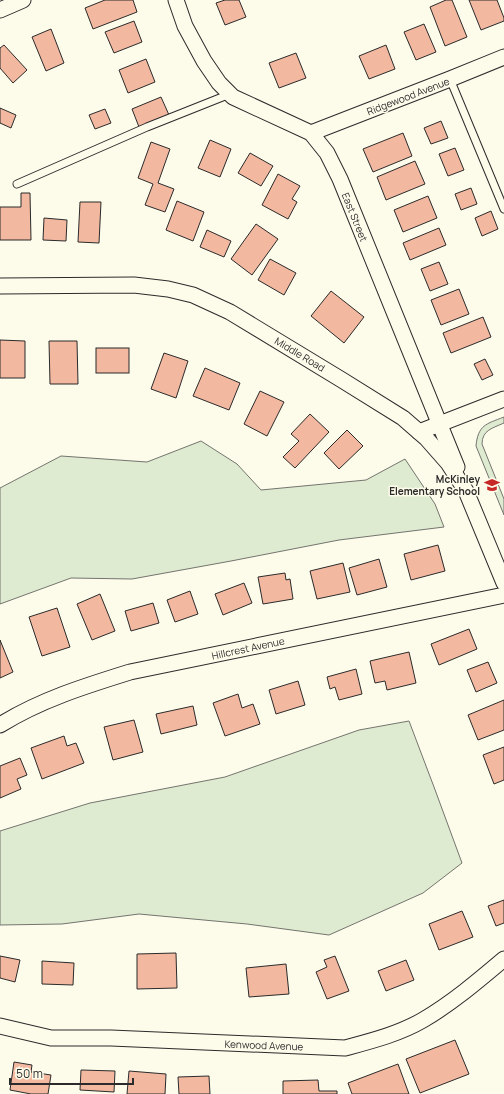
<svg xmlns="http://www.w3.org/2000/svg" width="504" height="1094" font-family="Manrope,sans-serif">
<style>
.green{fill:#deebd1;stroke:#74746e}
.building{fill:#f2b8a0;stroke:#2b2b2b}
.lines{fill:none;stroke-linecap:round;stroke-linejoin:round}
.lane-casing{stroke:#2b2b2b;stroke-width:9}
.street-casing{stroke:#2b2b2b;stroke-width:17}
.lane{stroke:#fdfbea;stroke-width:7}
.street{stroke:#fdfbea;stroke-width:15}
.labels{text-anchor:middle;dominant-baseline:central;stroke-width:3;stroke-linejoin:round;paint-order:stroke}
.street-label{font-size:10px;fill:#2b2b2b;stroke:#fdfbea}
.poi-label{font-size:10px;font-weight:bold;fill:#2b2b2b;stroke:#fdfbea;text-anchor:end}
</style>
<rect width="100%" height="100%" fill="#fdfbea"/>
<g class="green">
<path d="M504,417V423C493,428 482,430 482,444L504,499V515L476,446C478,425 486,424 504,417Z"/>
<polygon points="201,441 237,464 261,490 366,480 405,459 435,504 444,527 339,540 231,561 132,579 71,578 0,604 0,488 61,456 147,462"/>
<polygon points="409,721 434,787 462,863 423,893 329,935 247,924 139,914 62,924 0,925 0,831 90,803 225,777 359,730"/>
</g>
<g class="building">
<polygon points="105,0 133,0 137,12 93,29 85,8"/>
<polygon points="225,0 239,0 246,17 225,25 216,3"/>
<polygon points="446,0 452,0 467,37 445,46 430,7"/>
<polygon points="469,0 497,0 504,18 504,21 481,30"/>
<polygon points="134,21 142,42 114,53 105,32"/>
<polygon points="424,24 436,52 416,60 404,32"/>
<polygon points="51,29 64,63 46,71 32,37"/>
<polygon points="4,45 27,70 13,83 0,68 0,48"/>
<polygon points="386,45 395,69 369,79 359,56"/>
<polygon points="296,53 306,78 279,88 269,63"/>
<polygon points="146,59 155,82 128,93 119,70"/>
<polygon points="161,97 169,115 139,127 132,109"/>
<polygon points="0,108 16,115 11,128 0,123"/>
<polygon points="105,109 111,123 95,129 89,115"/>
<polygon points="441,121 448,138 431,144 424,128"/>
<polygon points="403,133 412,156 373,172 363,149"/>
<polygon points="210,140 231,149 220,177 198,168"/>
<polygon points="151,142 170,149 158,183 174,189 165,212 145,205 153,184 138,178"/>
<polygon points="455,148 464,170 448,176 439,154"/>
<polygon points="250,153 273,166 261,186 238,173"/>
<polygon points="415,161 425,184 386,200 377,177"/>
<polygon points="278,174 300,186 292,199 297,202 288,219 262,205"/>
<polygon points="471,188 477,204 461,210 455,194"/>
<polygon points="21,193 30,193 31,240 0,240 0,207 21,207"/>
<polygon points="428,196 437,218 403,232 394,210"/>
<polygon points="177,201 204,212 193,241 166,230"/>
<polygon points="80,202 101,202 99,243 78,242"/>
<polygon points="491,211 498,229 482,236 475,218"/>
<polygon points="44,218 67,220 66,241 43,240"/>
<polygon points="256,224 278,239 252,275 231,259"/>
<polygon points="439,228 446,245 410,260 403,243"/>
<polygon points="207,230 231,241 224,257 200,247"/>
<polygon points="270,259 296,273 284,295 258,280"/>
<polygon points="439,262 448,284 430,291 421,269"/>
<polygon points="459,289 469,314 441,325 431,300"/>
<polygon points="331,291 364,317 344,343 311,316"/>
<polygon points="483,317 491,337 451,353 443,333"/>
<polygon points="0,340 25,341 25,378 0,378"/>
<polygon points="49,341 77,341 78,384 50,384"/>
<rect x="96" y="348" width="33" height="25"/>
<polygon points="164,353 188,361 176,398 151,389"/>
<polygon points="485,359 493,375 482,380 474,364"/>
<polygon points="205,368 240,383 229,410 193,396"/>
<polygon points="260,391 284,402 267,436 244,424"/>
<polygon points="310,414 329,432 295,468 283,457 299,441 291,434"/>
<polygon points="347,430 363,446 339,469 324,453"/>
<polygon points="438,545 445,571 411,580 404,554"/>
<polygon points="379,559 387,587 357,595 349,568"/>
<polygon points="343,563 350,592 317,599 310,571"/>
<polygon points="285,573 286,580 290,579 293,599 263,604 258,577"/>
<polygon points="244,583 252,603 223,615 215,594"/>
<polygon points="190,591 198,614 175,622 167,600"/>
<polygon points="100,594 115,631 92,640 77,604"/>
<polygon points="153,603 159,623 131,631 125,611"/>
<polygon points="57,608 70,647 42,656 29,617"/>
<polygon points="469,629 477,649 439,665 431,644"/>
<polygon points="0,640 13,672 0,678"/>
<polygon points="409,652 416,683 387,690 385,681 375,683 370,661"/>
<polygon points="488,662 497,683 476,692 467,670"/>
<polygon points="356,669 362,694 339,700 335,687 330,689 327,677"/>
<polygon points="298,681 305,705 276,714 269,690"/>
<polygon points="238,694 242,708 253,704 260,724 225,736 213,703"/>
<polygon points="504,700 504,730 478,740 468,715"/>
<polygon points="193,706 197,725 161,734 156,714"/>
<polygon points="134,720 143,752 113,760 104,727"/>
<polygon points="64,736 67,746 76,743 84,763 42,779 31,748"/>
<polygon points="504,747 504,780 494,784 483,755"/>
<polygon points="20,758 27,775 17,779 21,789 0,798 0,766"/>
<polygon points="504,900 504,923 496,926 488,906"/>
<polygon points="462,911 473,937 439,950 429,924"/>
<polygon points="176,953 177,988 137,989 137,954"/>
<polygon points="0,956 20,960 15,982 0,978"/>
<polygon points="335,956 349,991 327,999 316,972 327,967 324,960"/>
<polygon points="406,960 414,980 386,991 378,971"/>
<polygon points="42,961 74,963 73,985 42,984"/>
<polygon points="286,964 289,994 249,997 246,968"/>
<polygon points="455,1040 469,1074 420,1093 406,1059"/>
<polygon points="14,1062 32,1065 31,1072 51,1075 48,1094 31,1094 10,1090"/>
<polygon points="398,1064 409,1094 352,1094 348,1083"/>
<polygon points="81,1070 115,1071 114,1092 80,1090"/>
<polygon points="129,1071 166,1074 165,1094 127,1094"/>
<polygon points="209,1076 210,1094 179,1094 178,1077"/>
<polygon points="318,1080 319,1091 337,1091 337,1094 283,1094 283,1081"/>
</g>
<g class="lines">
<g class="lane-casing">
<g id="lane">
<polyline points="450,79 504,209"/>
<polyline points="17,184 147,127 230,94"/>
</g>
</g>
<g class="street-casing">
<g id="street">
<polyline points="176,0 185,26 204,61 219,83 233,97 311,133 327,153 340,179 457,467"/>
<polyline points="0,10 23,0"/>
<polyline points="311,133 450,79 504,57"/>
<polyline points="0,286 134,285 168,289 193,295 230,312 342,380 403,418 426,438 448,463 466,491 504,583"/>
<polyline points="419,432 504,399"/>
<path d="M0,725C40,700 85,686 130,672L504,595"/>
<path d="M0,1026L51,1038H111L345,1048C371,1041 399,1034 423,1020C452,1003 478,981 504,959"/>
</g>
</g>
<use href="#lane" class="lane"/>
<use href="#street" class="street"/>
</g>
<defs>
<g id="school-bare" transform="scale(1.2)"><path d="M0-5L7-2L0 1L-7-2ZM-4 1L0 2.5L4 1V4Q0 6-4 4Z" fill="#c62828" stroke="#fdfbea" stroke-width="2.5" paint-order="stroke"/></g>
</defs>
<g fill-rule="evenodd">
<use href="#school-bare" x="492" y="485"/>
</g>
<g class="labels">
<g class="street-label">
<text transform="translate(408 96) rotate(-21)">Ridgewood Avenue</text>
<text transform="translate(355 217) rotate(68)">East Street</text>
<text transform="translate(300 354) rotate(31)">Middle Road</text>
<text transform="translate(248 648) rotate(-12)">Hillcrest Avenue</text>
<text transform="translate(264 1045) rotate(2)">Kenwood Avenue</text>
</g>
<g class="poi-label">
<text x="480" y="479">McKinley<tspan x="480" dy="12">Elementary School</tspan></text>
</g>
</g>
<path d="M10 1078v6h123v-6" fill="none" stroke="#2b2b2b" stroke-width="2"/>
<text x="16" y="1078" font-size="12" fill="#2b2b2b" stroke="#fdfbea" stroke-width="3" paint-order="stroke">50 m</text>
</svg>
